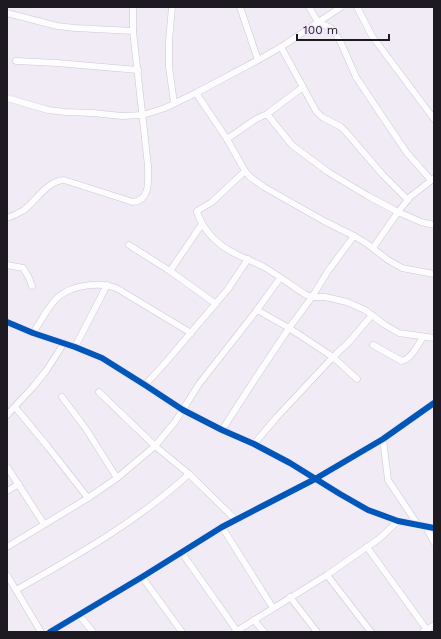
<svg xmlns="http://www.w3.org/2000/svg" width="441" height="639" font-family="'Work Sans',sans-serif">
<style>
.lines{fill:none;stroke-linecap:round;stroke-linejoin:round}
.street-casing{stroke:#cdc8d1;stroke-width:7}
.street{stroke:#fdfcfe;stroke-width:6}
.cycleway-casing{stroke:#f1e7fb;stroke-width:8}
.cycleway{stroke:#0057b8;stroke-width:6}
</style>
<rect width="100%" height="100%" fill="#f1ebf6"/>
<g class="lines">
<g class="street-casing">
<g id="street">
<polyline points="172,7 169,41 169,67 174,103"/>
<polyline points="240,7 258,60"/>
<polyline points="309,7 318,22 331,28 335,33 341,43 356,77 384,119 407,153 431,180"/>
<polyline points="357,7 372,36 434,119"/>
<polyline points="7,13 57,26 75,28 133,31"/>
<polyline points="281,47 303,87 316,111 322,117 341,127 346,132 383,175 408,200"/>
<polyline points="16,61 57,63 138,70"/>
<polyline points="196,93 227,139 245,171 250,177 264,187 324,221 354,236 366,243 388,260 402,268 434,274"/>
<polyline points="7,98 48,110 65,112 93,113 122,116 143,115 165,108 196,93 258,60 281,47 341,7"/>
<polyline points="267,114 292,145 328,172 368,196 398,212 421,222 434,225"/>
<polyline points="227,139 256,119 267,114 303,87"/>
<path d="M245,171L212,202L197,211V212C203,231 219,246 236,254C245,259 255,262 264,267C278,275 292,286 306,295L312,297H325L347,302L365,310L385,325L399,333L434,338"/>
<path d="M7,218C13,216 19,213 24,210C37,200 47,181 64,180L133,202C151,200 148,180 148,166L133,31V7"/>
<polyline points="202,224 170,271 216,304"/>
<polyline points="129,245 170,271"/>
<polyline points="373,248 398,212 410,197 433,179"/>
<polyline points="7,265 23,268 29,278 32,286"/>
<polyline points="257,310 289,328 333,357 357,379"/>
<polyline points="7,322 33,333 75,347 102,358 145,385 183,410 222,430 254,444 290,463 340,494 368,510 398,521 434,528"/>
<path d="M33,333C40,323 49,305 58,297C72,285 101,281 118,289L191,333"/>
<path d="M373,345L402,361C412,358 418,345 423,337"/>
<polyline points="75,347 107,285"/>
<polyline points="145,385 166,362 228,289 248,259"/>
<polyline points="99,392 155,446 189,474 236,520"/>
<polyline points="62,397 86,429 117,478"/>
<polyline points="15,407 48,447 88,498"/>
<polyline points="7,415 33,387 46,371 64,343"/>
<polyline points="222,430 255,379 289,328 312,297 328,271 354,236"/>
<polyline points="383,439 388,480 418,525"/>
<polyline points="254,444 276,418 333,357 349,342 372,315"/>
<polyline points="7,467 44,524"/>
<polyline points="7,491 19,484"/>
<polyline points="222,527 273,608"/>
<polyline points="426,527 434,542"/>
<polyline points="7,547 88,498 117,478 155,446 175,422 199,384 257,310 280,278"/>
<polyline points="367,547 427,630"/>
<polyline points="182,553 237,631"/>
<polyline points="7,575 41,632"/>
<polyline points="327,575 371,632"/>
<polyline points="142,577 182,632"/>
<path d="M16,590C76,556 138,521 189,474"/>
<polyline points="290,597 317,632"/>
<polyline points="79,615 93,632"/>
<polyline points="254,620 264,632"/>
<polyline points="50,632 142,577 222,527 315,479 383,439 434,403"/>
<polyline points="235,632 327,575 380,538 398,521"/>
<polyline points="423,632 434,625"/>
</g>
</g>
<use href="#street" class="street"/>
<g class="cycleway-casing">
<g id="cycleway">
<polyline points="7,322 33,333 75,347 102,358 145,385 183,410 222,430 254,444 290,463 340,494 368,510 398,521 434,528"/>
<polyline points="50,632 142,577 222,527 315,479 383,439 434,403"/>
</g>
</g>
<use href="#cycleway" class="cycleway"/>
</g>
<rect width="441" height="639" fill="none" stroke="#1e1a21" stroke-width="16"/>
<path d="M297 34v6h92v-6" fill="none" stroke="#1e1a21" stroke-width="2"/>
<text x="303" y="34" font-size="12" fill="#1e1a21" stroke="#f1e7fb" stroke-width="3" paint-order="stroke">100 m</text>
</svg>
